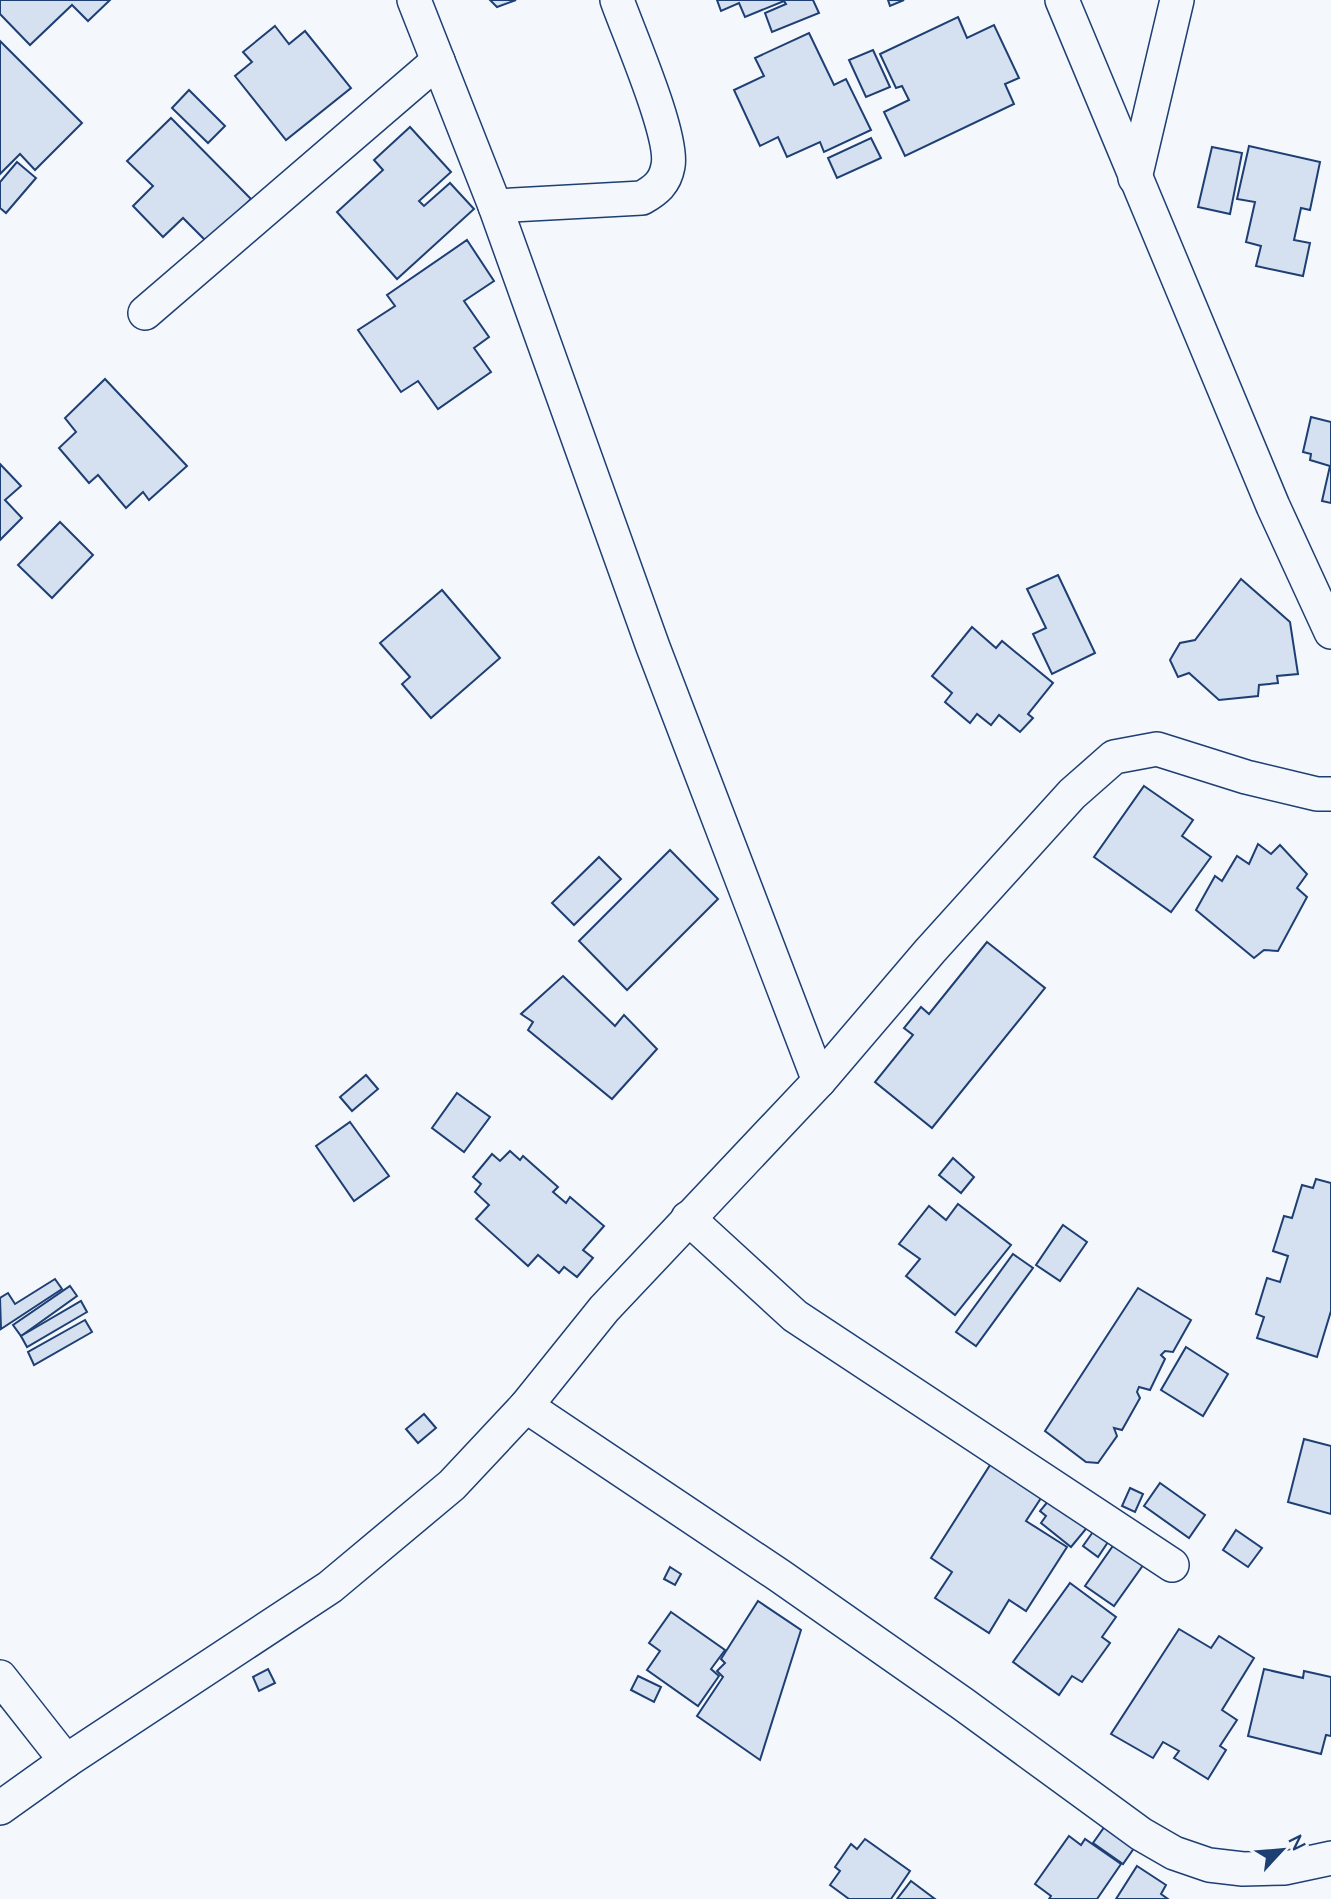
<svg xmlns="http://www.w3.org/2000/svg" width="1331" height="1899" font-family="Lato,sans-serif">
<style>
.building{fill:#d5e0f0;stroke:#1d3f73;stroke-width:2}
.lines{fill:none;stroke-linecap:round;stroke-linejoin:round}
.street-casing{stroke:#1d3f73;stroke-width:36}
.street{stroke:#f4f7fb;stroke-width:33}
</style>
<rect width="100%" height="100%" fill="#f4f7fb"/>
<g class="building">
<polygon points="0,0 110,0 88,21 72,5 30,45 0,14"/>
<polygon points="490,0 516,0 497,7"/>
<polygon points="717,0 813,0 819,13 772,32 765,13 786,4 784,1 745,17 739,3 721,11"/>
<polygon points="888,0 904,0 890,6"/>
<polygon points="958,17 967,38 994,25 1019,78 1005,84 1014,104 905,156 884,112 909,100 902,86 896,88 880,54"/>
<polygon points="275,26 289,44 305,31 351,88 286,140 235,76 252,62 243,52"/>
<polygon points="809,33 834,85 846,79 871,130 824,152 820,142 787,157 778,137 760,146 734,90 764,76 755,58"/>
<polygon points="0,41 82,123 35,170 20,154 0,174"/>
<polygon points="873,50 890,87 866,97 849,60"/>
<polygon points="189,90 225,126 208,143 172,108"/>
<polygon points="171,118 251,199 207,242 183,218 163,237 133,206 153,186 127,161"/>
<polygon points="410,127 451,172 419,201 424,206 450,183 474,209 397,279 337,212 383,170 374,160"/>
<polygon points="871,138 881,158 837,178 828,158"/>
<polygon points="1249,146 1320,162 1310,210 1301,208 1294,240 1310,243 1303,276 1256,266 1261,246 1246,242 1255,202 1237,199"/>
<polygon points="1212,147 1242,153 1230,214 1198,207"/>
<polygon points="17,162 36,178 6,213 0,208 0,182"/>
<polygon points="467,240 494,281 464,301 489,337 474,348 491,372 438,409 418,381 401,392 358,330 395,306 387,295"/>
<polygon points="105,379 187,466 149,500 143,492 126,508 98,475 89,483 59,448 76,432 65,418"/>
<polygon points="1311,417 1331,422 1331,503 1322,501 1330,466 1310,460 1311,454 1303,452"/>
<polygon points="0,464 21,486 5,500 22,518 0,540"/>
<polygon points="60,522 93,555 52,598 18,565"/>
<polygon points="1058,575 1095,653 1052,674 1033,634 1046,628 1027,589"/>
<polygon points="1241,579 1290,622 1298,674 1277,676 1278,683 1259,685 1258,696 1219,700 1189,673 1178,677 1170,660 1180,643 1195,640"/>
<polygon points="442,590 500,658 431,718 402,684 410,677 380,643"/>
<polygon points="972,627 996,648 1002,641 1053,683 1028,714 1033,718 1020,732 999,715 991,725 977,714 970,723 945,702 952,693 932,676"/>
<polygon points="1144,786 1193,820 1182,836 1211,857 1171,912 1094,857"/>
<polygon points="1258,844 1271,854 1280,845 1307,874 1297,888 1307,897 1278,951 1264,950 1254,958 1196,910 1215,876 1222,881 1237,856 1249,864"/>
<polygon points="670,850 718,899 627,990 579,941"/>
<polygon points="599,857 621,879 574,925 552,903"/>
<polygon points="987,942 1045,988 932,1128 875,1082 913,1035 904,1028 921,1007 929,1014"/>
<polygon points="563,976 615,1026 624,1015 657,1049 612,1099 528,1030 533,1022 521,1014"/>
<polygon points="366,1075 378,1089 352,1111 340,1097"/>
<polygon points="457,1093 490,1117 464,1152 432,1128"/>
<polygon points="350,1122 389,1176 354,1201 316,1146"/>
<polygon points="510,1151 520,1160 523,1156 558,1187 553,1192 566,1203 570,1197 604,1226 583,1250 593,1258 577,1277 564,1267 559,1273 538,1255 528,1266 476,1219 489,1205 475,1192 481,1184 473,1177 492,1154 500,1161"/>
<polygon points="953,1158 974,1177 961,1193 939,1175"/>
<polygon points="1316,1179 1331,1183 1331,1311 1317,1357 1257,1338 1264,1317 1256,1314 1267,1278 1280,1282 1288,1256 1273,1251 1284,1216 1292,1218 1302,1185 1313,1188"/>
<polygon points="958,1204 1011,1245 955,1315 906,1276 920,1259 899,1244 929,1206 946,1220"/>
<polygon points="1063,1225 1087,1242 1060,1281 1036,1265"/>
<polygon points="1013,1254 1033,1268 976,1346 956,1332"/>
<polygon points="55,1279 62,1289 1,1329 0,1298 8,1293 15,1304"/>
<polygon points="70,1286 77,1296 21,1336 13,1325"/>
<polygon points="1138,1288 1191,1320 1173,1352 1165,1351 1161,1355 1165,1359 1150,1390 1139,1387 1137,1392 1140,1398 1122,1430 1114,1428 1117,1436 1098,1463 1086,1462 1045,1431"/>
<polygon points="81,1301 87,1312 27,1347 21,1336"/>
<polygon points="85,1320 92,1332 34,1365 28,1352"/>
<polygon points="1186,1347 1228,1374 1203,1416 1161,1390"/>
<polygon points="424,1414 436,1428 418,1443 406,1429"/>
<polygon points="1304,1439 1331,1446 1331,1514 1288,1502"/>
<polygon points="992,1462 1043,1495 1026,1521 1067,1547 1026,1611 1009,1600 989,1633 935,1598 952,1572 931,1558"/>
<polygon points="1160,1483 1205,1515 1189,1538 1144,1506"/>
<polygon points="1130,1488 1143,1494 1135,1512 1122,1506"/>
<polygon points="1054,1494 1090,1524 1071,1547 1041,1523 1046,1516 1040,1511"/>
<polygon points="1095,1529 1110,1539 1098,1557 1083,1546"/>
<polygon points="1236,1530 1262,1548 1248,1567 1223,1550"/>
<polygon points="1117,1540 1146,1561 1114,1606 1085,1586"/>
<polygon points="670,1567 681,1574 675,1585 664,1579"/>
<polygon points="1070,1583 1116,1617 1102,1637 1110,1643 1082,1682 1072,1676 1059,1695 1013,1662"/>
<polygon points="758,1601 801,1630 760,1760 697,1716 723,1677 717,1671 725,1663 721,1659"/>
<polygon points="671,1612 725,1650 711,1669 719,1676 698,1706 647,1670 660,1651 649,1643"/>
<polygon points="1179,1629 1211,1648 1219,1636 1254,1658 1222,1710 1237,1720 1220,1746 1226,1750 1208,1779 1174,1758 1179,1751 1163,1742 1153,1758 1111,1734"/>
<polygon points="268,1669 275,1683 259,1691 253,1677"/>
<polygon points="1264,1669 1303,1678 1304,1671 1331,1677 1331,1736 1326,1735 1321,1754 1248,1736"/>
<polygon points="638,1676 661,1687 654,1702 631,1690"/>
<polygon points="1110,1819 1139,1841 1123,1864 1093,1843"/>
<polygon points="1069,1836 1081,1845 1085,1839 1121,1864 1097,1899 1049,1899 1051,1896 1035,1884"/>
<polygon points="865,1839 910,1871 891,1899 849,1899 830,1885 840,1871 835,1867 851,1844 857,1849"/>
<polygon points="1137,1866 1166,1885 1161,1894 1168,1899 1116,1899"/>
<polygon points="911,1881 935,1899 897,1899"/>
</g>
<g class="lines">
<g class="street-casing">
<g id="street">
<polyline points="414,0 495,206 653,647 819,1081"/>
<polyline points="1062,0 1273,506 1331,632"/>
<polyline points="1135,178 1177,0"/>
<path d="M495,206L642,198C656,190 665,183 668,166C674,136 629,34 617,0"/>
<polyline points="145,313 438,61"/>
<polyline points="688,1218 795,1316 1172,1565"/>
<polyline points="526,1406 780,1576 963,1704 1141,1834 1174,1853 1209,1865 1243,1869 1285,1868 1331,1858"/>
<polyline points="0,1677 66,1761"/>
<polyline points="0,1808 66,1761 330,1587 452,1485 526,1406 604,1309 819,1081 930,951 1072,794 1114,757 1157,749 1246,777 1317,794 1331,794"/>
</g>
</g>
<use href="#street" class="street"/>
</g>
<g transform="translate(1282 1850) rotate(64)" stroke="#f4f7fb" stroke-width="5" paint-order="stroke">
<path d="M0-5L12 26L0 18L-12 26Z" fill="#1d3f73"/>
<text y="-10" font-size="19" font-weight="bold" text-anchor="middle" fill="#1d3f73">N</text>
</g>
</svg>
